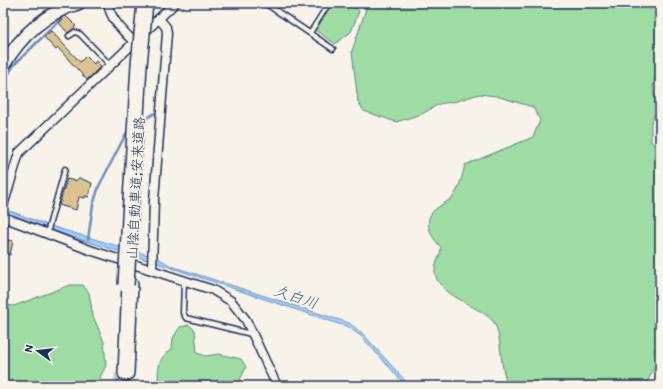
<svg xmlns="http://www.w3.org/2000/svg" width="663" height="389" font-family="Itim,'Klee One',sans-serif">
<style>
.green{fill:#9edca3;stroke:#5c8680}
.water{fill:#a0cffc;stroke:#6b8fbd}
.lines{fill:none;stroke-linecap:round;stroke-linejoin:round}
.stream{stroke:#6b8fbd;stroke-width:2.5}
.building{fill:#dbc391;stroke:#1b2f5e}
.highway-tunnel{stroke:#cbcccc;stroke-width:15;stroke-dasharray:15 8;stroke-linecap:butt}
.lane-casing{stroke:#1b2f5e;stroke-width:7}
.street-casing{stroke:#1b2f5e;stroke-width:11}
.secondary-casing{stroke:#1b2f5e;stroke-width:15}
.highway-casing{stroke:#1b2f5e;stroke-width:18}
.lane{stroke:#f7f3e8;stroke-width:4}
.street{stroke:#f7f3e8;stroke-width:8}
.secondary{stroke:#f7f3e8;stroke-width:12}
.highway{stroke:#f7f3e8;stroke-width:15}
.highway-bridge-casing{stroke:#1b2f5e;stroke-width:18;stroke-linecap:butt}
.highway-bridge{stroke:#f7f3e8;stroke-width:15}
.labels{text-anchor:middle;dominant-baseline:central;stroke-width:4;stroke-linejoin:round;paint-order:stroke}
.street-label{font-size:14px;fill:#1b2f5e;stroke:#f7f3e8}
.water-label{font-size:15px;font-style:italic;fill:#3c5786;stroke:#f7f3e8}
</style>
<rect width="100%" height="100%" fill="#f7f3e8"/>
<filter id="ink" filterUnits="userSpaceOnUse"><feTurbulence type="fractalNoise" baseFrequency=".025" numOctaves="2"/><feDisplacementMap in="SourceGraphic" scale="8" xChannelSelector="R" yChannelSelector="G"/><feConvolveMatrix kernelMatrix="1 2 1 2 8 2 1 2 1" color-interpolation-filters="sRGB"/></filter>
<g filter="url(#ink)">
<g class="green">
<polygon points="332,3 348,3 359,11 351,32 335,44 315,30"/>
<path d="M368,3H654L655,9L660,14V45L653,88L657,108L651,123V141L660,154V342L654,350L657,363L645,386H508C506,380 504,374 503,368C500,356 501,329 492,320C479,306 435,294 435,271C435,262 441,256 441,247C430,236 421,219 437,208C442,204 449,201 453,197C460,187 462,176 465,165L533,137L540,120L533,107L496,96L479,94L457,101L439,104L422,114L396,122L364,111L358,102L352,51Z"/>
<polygon points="70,285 83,285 89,293 93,316 104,342 106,365 99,380 100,386 3,386 3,305 14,306"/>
<path d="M189,325L195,330L197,353L206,356L219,354L241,359L246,367L240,380L242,386H158C158,370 157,358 172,349L173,338L180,327Z"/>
</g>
<polygon class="water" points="10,211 47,225 158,258 171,266 349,323 362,333 410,386 406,386 361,336 348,327 157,263 66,235 9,214"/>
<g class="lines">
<g class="stream">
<polyline points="3,83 14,65 62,18"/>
<polyline points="142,121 155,113"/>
<polyline points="88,239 93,205 99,186 129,128"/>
</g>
</g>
<g class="building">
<polygon points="66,16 76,26 68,33 59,23"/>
<polygon points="51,31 80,62 86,56 94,64 96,61 101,66 87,80 58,48 56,50 44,37"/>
<polygon points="79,178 92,183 89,197 85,196 85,198 79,197 76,210 59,205 67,179 75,181"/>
<polygon points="3,239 13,241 10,255 3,253"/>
</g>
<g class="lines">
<polyline class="highway-tunnel" points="122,386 122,373"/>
<g class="lane-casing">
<g id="lane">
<polyline points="265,3 333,49"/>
<polyline points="310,33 329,3"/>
<polyline points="69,36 75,32 80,34 110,65"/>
<polyline points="47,233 65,169"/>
<polyline points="184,280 183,313 186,318 251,334"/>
</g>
</g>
<g class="street-casing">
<g id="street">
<path d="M108,3C110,19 123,31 134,42"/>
<polyline points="3,206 19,153 175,3"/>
<polyline points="3,217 90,250 213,290 231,301 246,320 277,386"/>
<polyline points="152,270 154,200 167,33 166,27 159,19"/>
</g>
</g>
<g class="secondary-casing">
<path id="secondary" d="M3,66C21,35 45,13 79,3"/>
</g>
<g class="highway-casing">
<polyline id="highway" points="126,373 130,284"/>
</g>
<use href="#lane" class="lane"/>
<use href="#street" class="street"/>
<use href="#secondary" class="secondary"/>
<use href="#highway" class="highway"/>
<g class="highway-bridge-casing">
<polyline id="highway-bridge" points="126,285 139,65 145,3"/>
</g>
<use href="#highway-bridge" class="highway-bridge"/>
</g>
</g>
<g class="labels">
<g class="street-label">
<text transform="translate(136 188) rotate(-87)">山陰自動車道;安来道路</text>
</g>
<g class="water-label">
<text transform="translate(296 297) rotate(19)">久白川</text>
</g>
</g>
<rect width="663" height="389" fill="none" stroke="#f7f3e8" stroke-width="16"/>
<rect x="8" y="8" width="647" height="373" fill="none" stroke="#1b2f5e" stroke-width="1.5" filter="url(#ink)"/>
<g transform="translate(38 351) rotate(285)" stroke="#f7f3e8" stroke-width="3" paint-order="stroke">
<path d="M0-3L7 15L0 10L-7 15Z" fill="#1b2f5e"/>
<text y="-6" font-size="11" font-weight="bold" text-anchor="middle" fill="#1b2f5e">N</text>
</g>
</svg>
